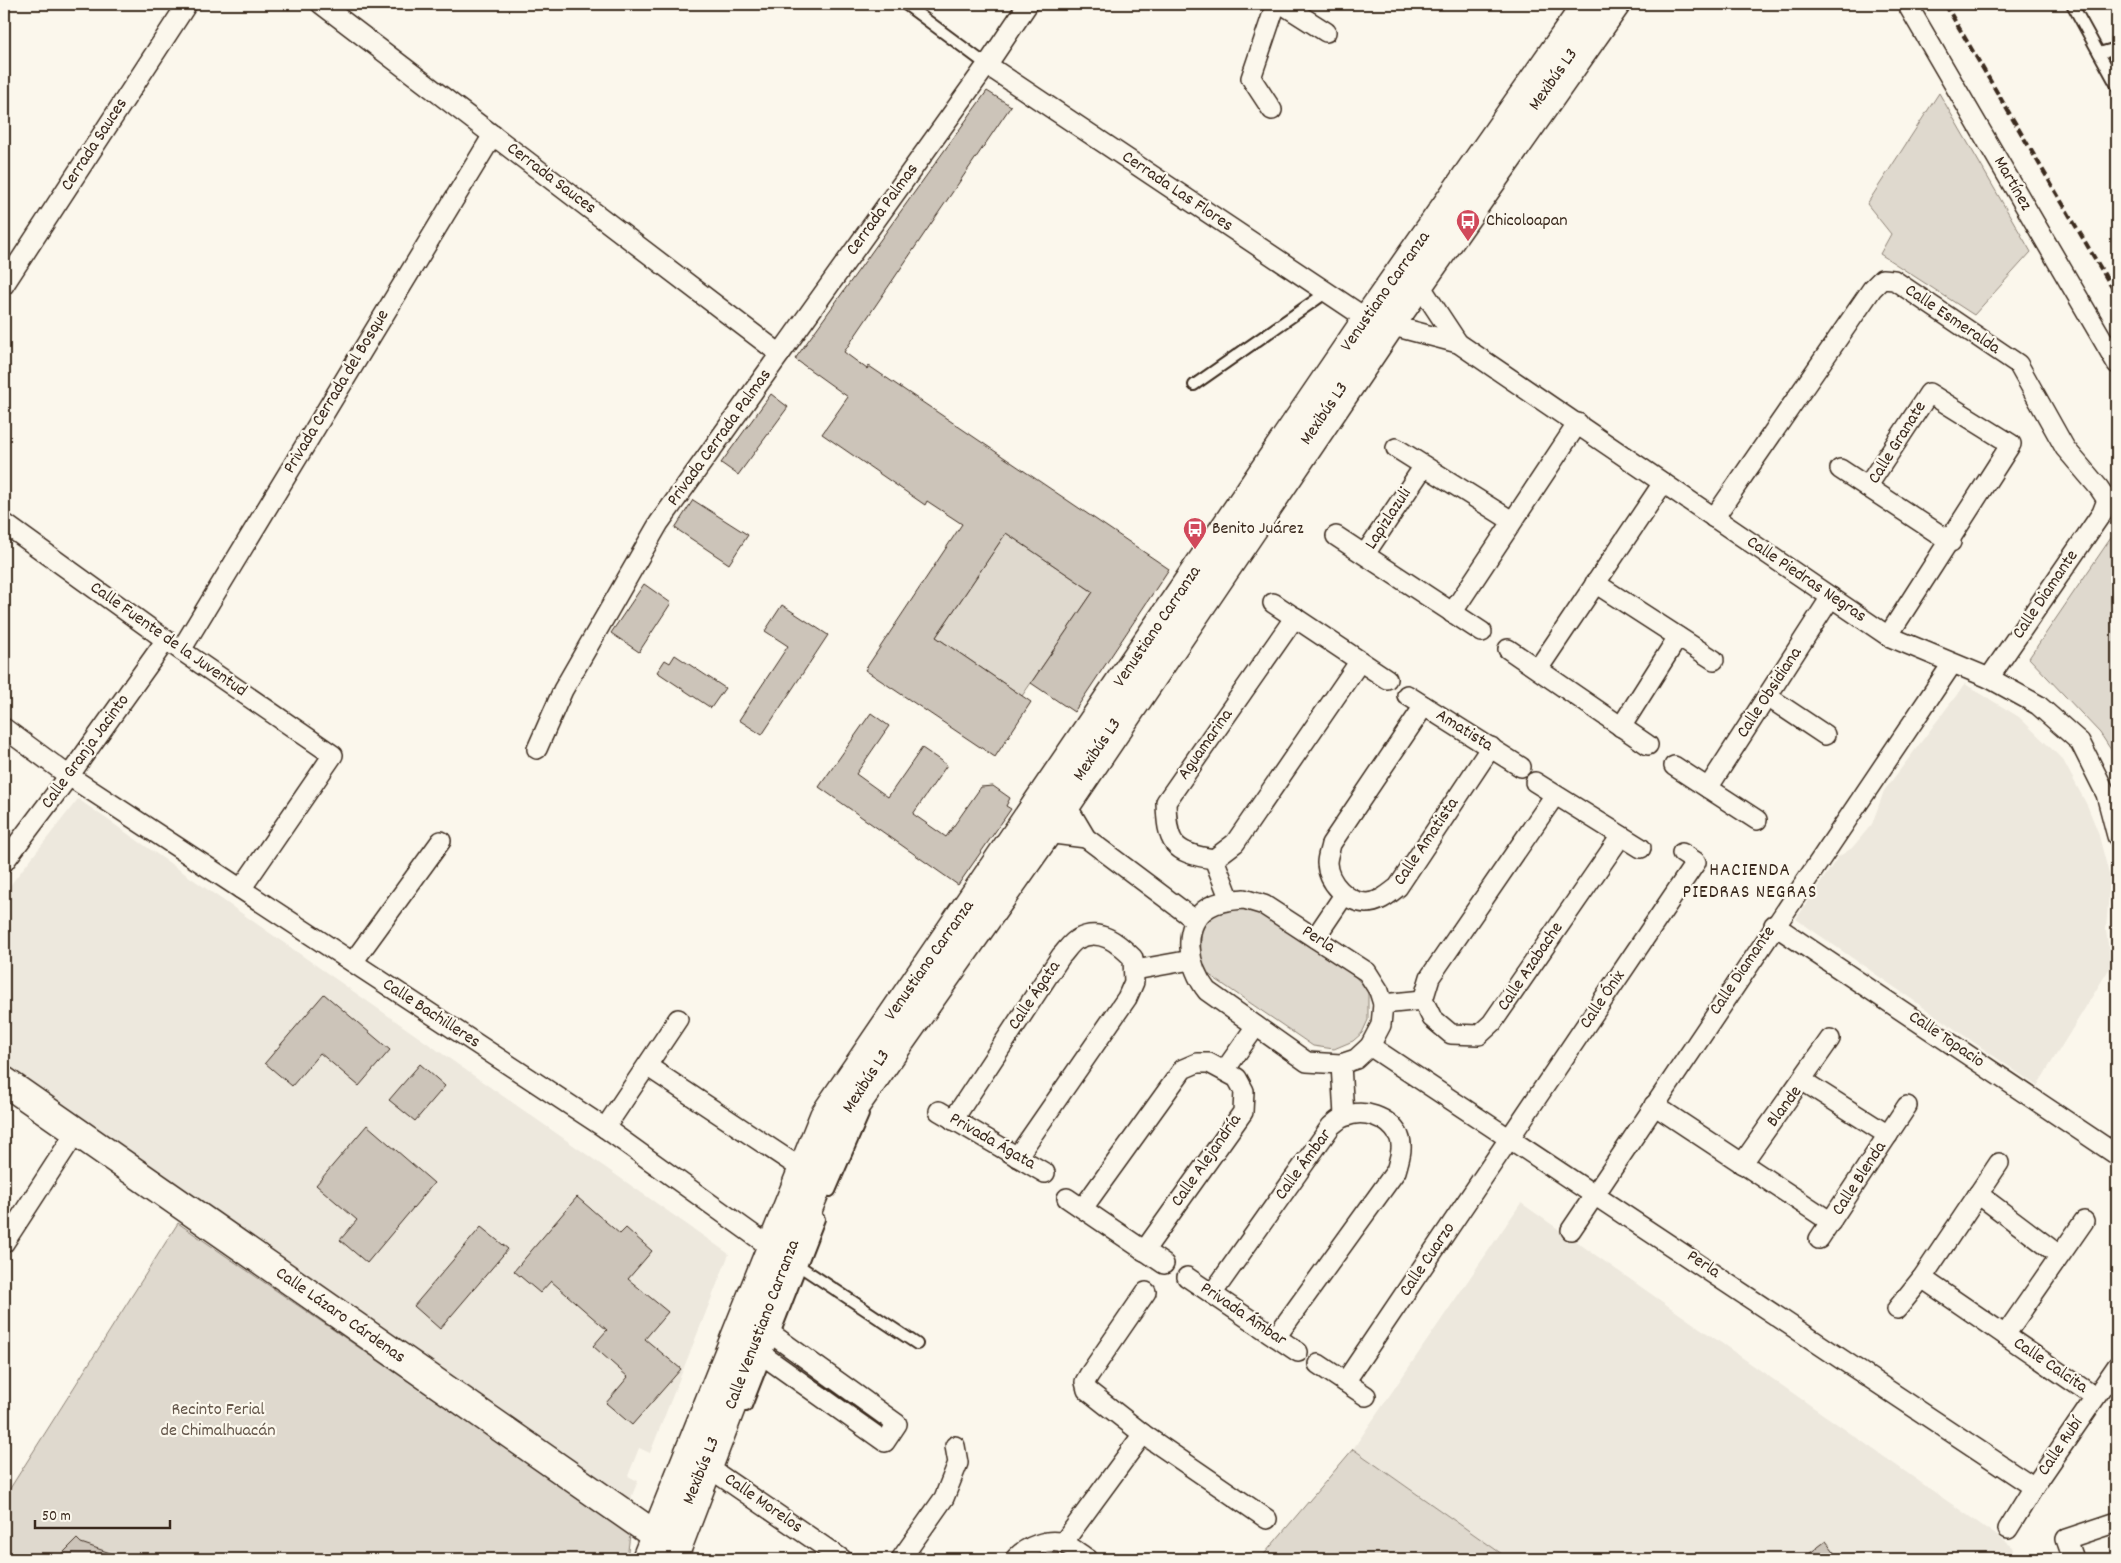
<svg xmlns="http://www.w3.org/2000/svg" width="2121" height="1563" font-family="Dekko,sans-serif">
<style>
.built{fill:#ede8dd}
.green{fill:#dfd9ce;stroke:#8d8276}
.building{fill:#ccc4b9;stroke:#3b2a1e}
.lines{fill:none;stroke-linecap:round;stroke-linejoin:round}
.lane-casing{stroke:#3b2a1e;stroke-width:14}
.street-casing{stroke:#3b2a1e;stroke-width:22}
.secondary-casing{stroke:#3b2a1e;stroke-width:31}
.primary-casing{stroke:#3b2a1e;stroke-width:31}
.lane{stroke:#fbf7ec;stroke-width:10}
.street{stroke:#fbf7ec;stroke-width:19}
.secondary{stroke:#fbf7ec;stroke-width:28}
.primary{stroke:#fbf7ec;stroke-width:28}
.rail{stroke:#3b2a1e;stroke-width:4;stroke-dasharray:8 4;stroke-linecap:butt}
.labels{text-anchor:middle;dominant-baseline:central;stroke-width:4.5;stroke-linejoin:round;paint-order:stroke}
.street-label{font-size:18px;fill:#3b2a1e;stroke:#fbf7ec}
.poi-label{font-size:18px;fill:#3b2a1e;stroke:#fbf7ec;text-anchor:start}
.park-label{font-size:18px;fill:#64564a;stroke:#fbf7ec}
.neighbourhood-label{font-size:19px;letter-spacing:1px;fill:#3b2a1e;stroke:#fbf7ec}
</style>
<rect width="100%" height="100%" fill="#fbf7ec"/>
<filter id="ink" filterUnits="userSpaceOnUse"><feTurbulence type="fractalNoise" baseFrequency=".02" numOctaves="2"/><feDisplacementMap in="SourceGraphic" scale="10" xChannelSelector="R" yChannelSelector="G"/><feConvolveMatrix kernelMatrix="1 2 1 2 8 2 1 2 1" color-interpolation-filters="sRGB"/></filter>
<g filter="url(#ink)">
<g class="built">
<polygon points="1965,684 2019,717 2063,760 2087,805 2098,832 2110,878 2106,930 2111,966 2037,1086 1796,919 1838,857 1852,848 1872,824 1884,791"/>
<polygon points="78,799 729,1254 650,1453 639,1448 628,1476 638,1481 628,1505 4,1070 4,893"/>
<polygon points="1521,1203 2013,1547 2016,1559 1509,1559 1353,1449"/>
</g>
<g class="green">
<polygon points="1939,93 2031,252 1974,315 1880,254 1891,234 1867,204"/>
<polygon points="2117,529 2117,759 2100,733 2029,658"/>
<polygon points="1006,533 1093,592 1022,696 936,637"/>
<polygon points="1235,905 1260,909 1353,974 1368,991 1368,1020 1362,1033 1353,1041 1334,1049 1313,1046 1208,974 1200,961 1202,927 1208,918"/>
<polygon points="178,1223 630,1534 627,1559 4,1559 4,1498"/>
<polygon points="1353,1449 1509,1559 1260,1559"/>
</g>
<g class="building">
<polygon points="987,91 1011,106 844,352 867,369 869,366 1169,569 1074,712 1031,683 1093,592 1006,533 936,637 1031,702 995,757 865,670 962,524 927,501 925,505 822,434 848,397 795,359"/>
<polygon points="771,394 788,407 738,475 721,463"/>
<polygon points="693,500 748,535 729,564 675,528"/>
<polygon points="644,584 671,603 639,652 611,633"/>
<polygon points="782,605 828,635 762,735 739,720 788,646 765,631"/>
<polygon points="675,655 725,688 711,708 657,672 665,660 670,663"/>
<polygon points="871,713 889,726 856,774 888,797 922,748 947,765 913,814 946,837 981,787 993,786 1010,798 1006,806 1011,809 958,885 819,787"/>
<polygon points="324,994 390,1050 359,1086 320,1053 292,1086 265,1063"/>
<polygon points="420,1064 445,1086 415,1121 389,1100"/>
<polygon points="367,1125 434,1183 367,1263 340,1240 357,1220 316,1185"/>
<polygon points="577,1197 620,1234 626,1228 652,1251 628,1279 668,1312 645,1339 681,1369 632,1425 606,1403 628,1377 593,1346 607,1330 551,1281 540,1293 514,1271"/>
<polygon points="481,1227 508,1249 440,1329 414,1306"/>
<polygon points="77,1539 81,1543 122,1557 122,1559 57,1559"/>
<polygon points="1826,1541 1840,1559 1802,1559"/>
</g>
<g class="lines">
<g class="lane-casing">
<g id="lane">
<polyline points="905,4 987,65"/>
<polyline points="2072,4 2117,86"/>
<polyline points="2099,53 2117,48"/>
<polyline points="1194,385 1327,292"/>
<polyline points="830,1191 863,1115"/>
<polyline points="795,1263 917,1344"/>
<polyline points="746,1406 819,1219"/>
</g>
</g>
<g class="street-casing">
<g id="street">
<polyline points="321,4 780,354"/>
<polyline points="1282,4 1326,32"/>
<polyline points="1907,4 2117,364"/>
<polyline points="987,65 1367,319 1458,343 1888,636 1989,678 2038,705 2080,742 2106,794 2117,836"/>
<polyline points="1272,110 1251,78 1276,4"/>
<polyline points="1411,277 1419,284 1458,343"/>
<polyline points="4,285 187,4"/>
<polyline points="1396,448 1512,521"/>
<polyline points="1840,469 1951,542"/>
<polyline points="1867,487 1929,393 2011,444 1888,636"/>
<polyline points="1714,518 1872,289 1882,279 1894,280 2018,364 2065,448 2099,488 2107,500 2102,513 1989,678"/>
<polyline points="4,523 166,640 333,755 241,889"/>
<polyline points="1336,536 1482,632"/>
<polyline points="1365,554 1424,466"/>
<polyline points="1595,583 1714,660"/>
<polyline points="1273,603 1387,679"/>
<polyline points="1452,613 1578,423"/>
<path d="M1295,617L1166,802C1167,843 1172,853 1214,859L1235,843L1360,661"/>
<polyline points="1508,649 1648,745"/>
<polyline points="181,650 493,135"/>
<polyline points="1538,669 1663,483"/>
<polyline points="1407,695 1521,767"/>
<polyline points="1768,697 1825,735"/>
<path d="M1424,706L1331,844C1330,850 1327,857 1327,863C1328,883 1347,902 1366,903C1379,903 1389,894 1398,887L1491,747"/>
<polyline points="1621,727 1678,637"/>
<polyline points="4,728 69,776 605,1128 780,1254"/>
<polyline points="537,749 563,690 659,523 987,65 1028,4"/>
<polyline points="1674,766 1757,820"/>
<polyline points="1535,782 1641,848"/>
<polyline points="1708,788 1831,597"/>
<polyline points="1555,795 1430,977 1423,1000 1432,1018 1451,1034 1479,1035 1492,1023 1621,836"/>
<polyline points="1061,796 1086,838 1195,920"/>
<polyline points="1038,832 1086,838"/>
<polyline points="1214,859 1230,900"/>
<polyline points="4,862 69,776 166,640"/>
<path d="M1244,899L1264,905L1367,972L1379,991L1383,1004L1381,1025L1370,1046L1356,1059L1341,1064L1307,1062L1207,991C1189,968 1179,925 1209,907C1219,901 1233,900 1244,899Z"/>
<polyline points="1774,925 2117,1155"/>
<polyline points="1315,938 1344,895"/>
<polyline points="353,962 441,841"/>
<polyline points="1135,970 1191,960"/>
<polyline points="1383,1004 1423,1000"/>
<polyline points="1370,1046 2034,1487"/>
<polyline points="1341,1064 1344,1116"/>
<polyline points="647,1066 802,1169"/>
<polyline points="1225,1070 1256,1026"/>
<polyline points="1803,1081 1888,1135"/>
<polyline points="1654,1105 1831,1222"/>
<polyline points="939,1111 1045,1173"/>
<path d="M953,1120L1061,956C1066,951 1071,942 1078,939C1100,927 1118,943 1133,958L1134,982L1127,998L1017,1157"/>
<polyline points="605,1128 678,1019"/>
<polyline points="1742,1164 1830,1039"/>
<polyline points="1978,1194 2059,1255"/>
<polyline points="1067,1198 1164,1264"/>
<polyline points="1083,1208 1183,1069 1197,1063 1209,1063 1237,1078 1244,1091 1243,1112 1144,1251"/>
<polyline points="1571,1230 1952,664"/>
<polyline points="1819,1239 1907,1106"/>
<polyline points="4,1243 76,1132"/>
<polyline points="1187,1277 1298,1352"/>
<polyline points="1922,1278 2095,1397"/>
<polyline points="1146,1292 1089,1375 1085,1382 1087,1390 1143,1434 1267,1519"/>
<path d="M1212,1294L1331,1126C1335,1123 1340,1118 1344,1117C1363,1108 1389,1117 1399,1136C1404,1147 1399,1160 1396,1171L1276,1337"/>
<polyline points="1897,1309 1922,1278 1999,1163"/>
<polyline points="2005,1335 2084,1221"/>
<polyline points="754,1349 885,1442 897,1424 762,1327"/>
<polyline points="1318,1364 1366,1396"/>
<polyline points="1345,1382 1696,862 1682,853"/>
<polyline points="699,1461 842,1559"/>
<polyline points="2008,1529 2034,1487 2117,1366"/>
<polyline points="1063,1543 1143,1434"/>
<polyline points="901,1559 944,1498 958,1463 955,1446"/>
<path d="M1015,1559C1025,1547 1049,1537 1065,1544C1073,1548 1080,1554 1088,1559"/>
<polyline points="2073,1559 2066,1539 2117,1522"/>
</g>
</g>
<g class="secondary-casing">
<polyline id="secondary" points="4,1081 675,1549"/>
</g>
<g class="primary-casing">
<g id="primary">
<polyline points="646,1559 824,1116 1367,319 1587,4"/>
<polyline points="673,1559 788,1258 843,1123 1052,826 1390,326 1616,4"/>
</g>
</g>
<use href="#lane" class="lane"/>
<use href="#street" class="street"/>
<use href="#secondary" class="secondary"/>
<use href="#primary" class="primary"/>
<polyline class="rail" points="1945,4 2117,296"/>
</g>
</g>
<defs>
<g id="bus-pin" transform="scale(1.25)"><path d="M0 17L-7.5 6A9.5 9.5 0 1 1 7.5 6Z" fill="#d1495b" stroke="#fbf7ec"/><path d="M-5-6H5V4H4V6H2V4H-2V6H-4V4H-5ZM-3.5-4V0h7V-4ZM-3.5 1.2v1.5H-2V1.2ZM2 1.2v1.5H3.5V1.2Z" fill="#fff"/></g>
</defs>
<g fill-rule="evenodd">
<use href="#bus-pin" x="1468" y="221"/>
<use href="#bus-pin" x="1195" y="529"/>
</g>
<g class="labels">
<g class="street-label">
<text transform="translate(1554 80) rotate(-55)">Mexibús L3</text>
<text transform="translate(95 145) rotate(-57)">Cerrada Sauces</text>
<text transform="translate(551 179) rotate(37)">Cerrada Sauces</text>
<text transform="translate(2012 184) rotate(60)">Martínez</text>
<text transform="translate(1177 192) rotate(34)">Cerrada Las Flores</text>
<text transform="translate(883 210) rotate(-54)">Cerrada Palmas</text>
<text transform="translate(1386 292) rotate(-55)">Venustiano Carranza</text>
<text transform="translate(1952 320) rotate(34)">Calle Esmeralda</text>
<text transform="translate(337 392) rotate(-59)">Privada Cerrada del Bosque</text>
<text transform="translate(1325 414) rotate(-56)">Mexibús L3</text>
<text transform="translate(720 438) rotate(-54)">Privada Cerrada Palmas</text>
<text transform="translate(1898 443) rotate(-58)">Calle Granate</text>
<text transform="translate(1389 519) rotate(-57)">Lapizlazuli</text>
<text transform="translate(1806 580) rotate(34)">Calle Piedras Negras</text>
<text transform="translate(2046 595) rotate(-56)">Calle Diamante</text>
<text transform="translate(1158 627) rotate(-56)">Venustiano Carranza</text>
<text transform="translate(168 640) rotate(35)">Calle Fuente de la Juventud</text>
<text transform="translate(1770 693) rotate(-57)">Calle Obsidiana</text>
<text transform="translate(1464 731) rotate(32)">Amatista</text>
<text transform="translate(1206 745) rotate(-55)">Aguamarina</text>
<text transform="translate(1098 750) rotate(-56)">Mexibús L3</text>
<text transform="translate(86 752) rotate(-54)">Calle Granja Jacinto</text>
<text transform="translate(1427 842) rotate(-56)">Calle Amatista</text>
<text transform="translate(1318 940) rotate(33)">Perla</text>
<text transform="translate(930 961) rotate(-55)">Venustiano Carranza</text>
<text transform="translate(1531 967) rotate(-56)">Calle Azabache</text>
<text transform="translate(1743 971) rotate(-56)">Calle Diamante</text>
<text transform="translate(1035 996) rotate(-56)">Calle Ágata</text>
<text transform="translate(1603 1000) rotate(-56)">Calle Ónix</text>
<text transform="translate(431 1014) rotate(33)">Calle Bachilleres</text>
<text transform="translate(1946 1040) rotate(34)">Calle Topacio</text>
<text transform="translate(867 1082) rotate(-57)">Mexibús L3</text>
<text transform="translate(1785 1107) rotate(-53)">Blande</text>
<text transform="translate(992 1142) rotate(30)">Privada Ágata</text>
<text transform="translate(1207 1161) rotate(-55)">Calle Alejandría</text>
<text transform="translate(1304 1165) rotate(-54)">Calle Ámbar</text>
<text transform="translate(1860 1179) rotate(-57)">Calle Blenda</text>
<text transform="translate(1428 1260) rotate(-56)">Calle Cuarzo</text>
<text transform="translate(1703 1265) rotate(34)">Perla</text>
<text transform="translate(1243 1315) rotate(34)">Privada Ámbar</text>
<text transform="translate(340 1316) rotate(35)">Calle Lázaro Cárdenas</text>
<text transform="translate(763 1325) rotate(-69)">Calle Venustiano Carranza</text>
<text transform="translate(2050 1366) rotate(34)">Calle Calcita</text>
<text transform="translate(2061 1447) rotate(-56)">Calle Rubí</text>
<text transform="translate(702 1471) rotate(-68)">Mexibús L3</text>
<text transform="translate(763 1504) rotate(35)">Calle Morelos</text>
</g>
<g class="poi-label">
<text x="1486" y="221">Chicoloapan</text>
<text x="1212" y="529">Benito Juárez</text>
</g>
<g class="park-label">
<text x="218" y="1410">Recinto Ferial<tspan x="218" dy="21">de Chimalhuacán</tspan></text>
</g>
<g class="neighbourhood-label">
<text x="1750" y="871">HACIENDA<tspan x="1750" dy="22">PIEDRAS NEGRAS</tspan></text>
</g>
</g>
<rect width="2121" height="1563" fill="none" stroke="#fbf7ec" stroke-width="20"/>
<rect x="10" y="10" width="2101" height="1543" fill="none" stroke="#3b2a1e" stroke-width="2" filter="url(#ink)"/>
<path d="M35 1520v8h135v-8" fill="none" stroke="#3b2a1e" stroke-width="2.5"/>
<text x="42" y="1520" font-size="15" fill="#3b2a1e" stroke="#fbf7ec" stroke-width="4" paint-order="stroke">50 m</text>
</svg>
